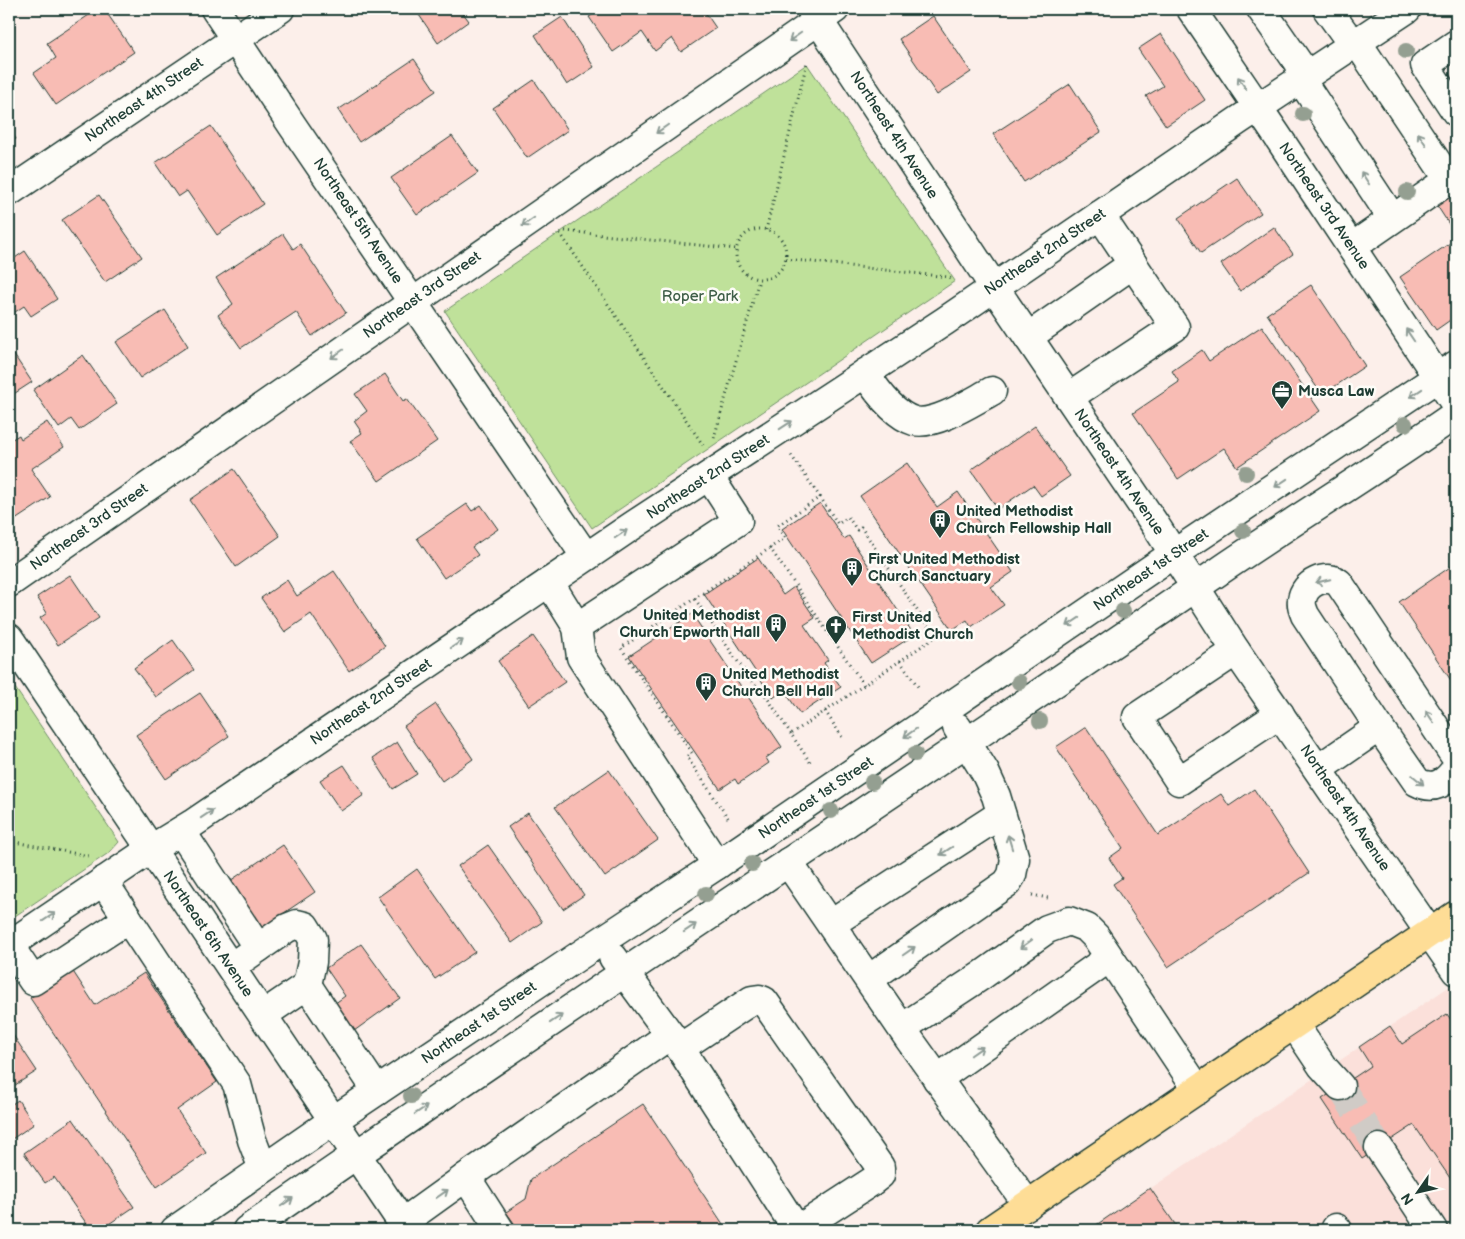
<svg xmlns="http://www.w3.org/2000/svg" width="1465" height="1239" font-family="'Balsamiq Sans',sans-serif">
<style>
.built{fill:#fbe0da}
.green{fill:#bfe19a;stroke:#6f8f67}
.building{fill:#f8bcb4;stroke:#1f3d34}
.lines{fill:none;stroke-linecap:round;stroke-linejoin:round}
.minor-tunnel{stroke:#d0cbc6;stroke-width:28;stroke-dasharray:28 14;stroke-linecap:butt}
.minor-casing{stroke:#1f3d34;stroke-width:31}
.major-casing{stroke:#1f3d34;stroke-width:31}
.path{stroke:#1f3d34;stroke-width:3;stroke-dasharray:1 4;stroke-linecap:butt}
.minor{stroke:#fdfcf7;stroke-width:28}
.major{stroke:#fedd96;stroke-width:28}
.tree{fill:#949f91}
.oneway{stroke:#8e9c96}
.labels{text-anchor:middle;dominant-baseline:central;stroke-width:5;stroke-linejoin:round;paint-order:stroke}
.street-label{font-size:15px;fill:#1f3d34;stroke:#fdfcf7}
.park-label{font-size:15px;fill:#3f5e48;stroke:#fdfcf7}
.poi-label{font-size:15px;font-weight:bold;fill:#1f3d34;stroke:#fdfcf7;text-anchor:start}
</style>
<rect width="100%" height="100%" fill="#fcefea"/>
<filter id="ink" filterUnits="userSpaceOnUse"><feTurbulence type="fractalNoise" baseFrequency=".02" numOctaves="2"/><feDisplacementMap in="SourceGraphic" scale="10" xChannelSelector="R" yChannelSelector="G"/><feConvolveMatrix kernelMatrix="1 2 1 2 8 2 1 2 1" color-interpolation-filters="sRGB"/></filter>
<g filter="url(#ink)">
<polygon class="built" points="1456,982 1456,1230 1089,1230"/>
<g class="green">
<polygon points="807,64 955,281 592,528 445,311"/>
<polygon points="9,679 119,842 110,852 9,920"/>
</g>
<g class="building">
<polygon points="98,9 104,9 134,52 56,105 34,73 56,58 47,43"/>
<polygon points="415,9 460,9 469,21 438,43"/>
<polygon points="601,9 703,9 716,28 681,52 672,38 655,51 642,32 613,52 589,17"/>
<polygon points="933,16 971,72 937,95 899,39"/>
<polygon points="562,17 594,67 567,85 535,35"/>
<polygon points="1161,34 1205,100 1166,126 1146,96 1163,86 1138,49"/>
<polygon points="414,59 436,91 359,142 338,110"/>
<polygon points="534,80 568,130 527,158 493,108"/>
<polygon points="1070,84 1101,132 1024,182 993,134"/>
<polygon points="211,126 263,204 217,235 187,191 178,197 155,163"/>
<polygon points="9,128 16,139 9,144"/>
<polygon points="452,136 478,173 417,215 391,178"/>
<polygon points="1237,178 1261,213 1201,253 1178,218"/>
<polygon points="1456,186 1456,235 1434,201"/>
<polygon points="99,195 142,257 105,282 62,220"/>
<polygon points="1274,227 1293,254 1240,291 1221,264"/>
<polygon points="283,234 293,249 300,244 346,313 312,336 296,312 241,348 218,315 233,304 216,278"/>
<polygon points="1456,239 1456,316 1436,330 1400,277"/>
<polygon points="25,251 57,299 31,316 24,306 9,316 9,262"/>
<polygon points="1311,285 1365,366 1322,395 1267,314"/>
<polygon points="165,310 188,346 140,378 116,342"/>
<polygon points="1262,326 1320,411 1237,467 1224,448 1178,479 1133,413 1179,382 1172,371 1202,350 1209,361"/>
<polygon points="14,355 32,382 9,397 9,358"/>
<polygon points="83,355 117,404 79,430 71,419 59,428 33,390"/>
<polygon points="385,374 403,401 407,399 437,441 379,481 350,441 362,433 354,421 367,411 355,394"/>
<polygon points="47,422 64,447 31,469 50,497 9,524 9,441 19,435 21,439"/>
<polygon points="1035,426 1070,476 1041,496 1033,485 998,509 971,470"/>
<polygon points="907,463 937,507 958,492 1013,572 991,587 1004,605 971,627 967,620 952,630 860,496"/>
<polygon points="234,469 280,536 236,567 190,500"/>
<polygon points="820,503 844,539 849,536 914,635 871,663 782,529"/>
<polygon points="467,504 472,511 481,505 498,529 472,547 478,555 444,578 417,538"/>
<polygon points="758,558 783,595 794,587 815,618 804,625 828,660 824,663 841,687 800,714 784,690 773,698 704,594"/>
<polygon points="1456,563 1456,688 1399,602"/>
<polygon points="334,571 385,646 349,671 311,614 285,632 261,598 287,580 297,596"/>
<polygon points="70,575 99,618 58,645 40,618 47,613 37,597"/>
<polygon points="692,614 782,747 766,758 769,763 738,784 735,779 720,789 629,656"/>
<polygon points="533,636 565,682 529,706 498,661"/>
<polygon points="173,640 194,670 156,697 134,668"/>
<polygon points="200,693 229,736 166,779 136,735"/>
<polygon points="436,704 473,759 442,781 404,726"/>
<polygon points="1086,727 1158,835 1221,794 1229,806 1254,789 1309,873 1168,967 1113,884 1122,878 1109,858 1123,848 1056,747"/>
<polygon points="397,742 417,774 393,789 373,758"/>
<polygon points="344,765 364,795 341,811 320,780"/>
<polygon points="609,770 658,840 605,877 555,807"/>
<polygon points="528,813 584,895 563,909 508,827"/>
<polygon points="283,845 315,892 256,932 224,885"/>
<polygon points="488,845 542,922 512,943 458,866"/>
<polygon points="417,869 475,952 435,979 378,897"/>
<polygon points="361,944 400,998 354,1031 334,1004 345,996 326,968"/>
<polygon points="72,970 95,1005 144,973 217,1082 177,1110 206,1153 157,1187 30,998"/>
<polygon points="1447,1014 1456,1027 1456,1178 1452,1181 1414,1125 1362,1159 1322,1099 1371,1066 1359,1047 1390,1026 1402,1044"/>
<polygon points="9,1029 37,1071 9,1089"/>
<polygon points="18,1100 34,1124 9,1141 9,1106"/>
<polygon points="643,1104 727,1230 519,1230 506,1212 526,1199 531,1179"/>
<polygon points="73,1119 134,1207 100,1230 91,1230 54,1177 45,1183 24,1153"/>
<polygon points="1150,1188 1179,1230 1089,1230"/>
</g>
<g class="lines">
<polyline class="minor-tunnel" points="1340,1086 1379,1148"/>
<g class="minor-casing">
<g id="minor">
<polyline points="215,9 292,125 586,557"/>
<polyline points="811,9 994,287 1156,526 1236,651 1456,971"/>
<polyline points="1191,9 1276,134 1456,405"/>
<polyline points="1261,9 1299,64 1301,80 1392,218"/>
<polyline points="1327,9 1345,34 1357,42 1449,180 1352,247"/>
<polyline points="1456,44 1425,65 1456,112"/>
<polyline points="9,192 280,9"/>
<polyline points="1028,337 1133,264"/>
<path d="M865,373C876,390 894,415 914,421C936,426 973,401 992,391"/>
<polyline points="1069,397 1175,327 1100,215"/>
<polyline points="709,476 738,521 577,627 581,657 717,865"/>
<polyline points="549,582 577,627"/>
<polyline points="9,583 835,9"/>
<polyline points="9,638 407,1230"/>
<polyline points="1236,651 1137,717 1179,781 1280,714"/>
<path d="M1456,758L1339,583C1326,573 1304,583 1302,600C1301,605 1303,610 1305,615L1379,727L1417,782C1434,791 1446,783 1456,768"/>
<polyline points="1318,769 1379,727"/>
<polyline points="181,831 258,948"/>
<polyline points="788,862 909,1039 1028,1205"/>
<polyline points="103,881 237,1084 252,1140 263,1169"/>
<polyline points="831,924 1001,814"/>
<polyline points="9,945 151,849 192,824 632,526 945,321 1239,120 1407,9"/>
<polyline points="9,945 33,981 128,919"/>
<polyline points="613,957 680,1048 797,1230"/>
<polyline points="231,967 287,928 297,924 305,926 313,939 312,962 307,985"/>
<polyline points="869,979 1007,883 1012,875 1015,859 996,796 985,772 957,727"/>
<polyline points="263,1015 307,985 377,1091"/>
<polyline points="1294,1024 1322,1066 1340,1086"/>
<polyline points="902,1028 981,976 1047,929 1069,921 1087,928 1096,937 1198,1090"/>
<polyline points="680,1048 752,1000 759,999 764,1001 880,1167 880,1175 871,1182 797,1230"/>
<polyline points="937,1079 1109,958"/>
<polyline points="1379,1148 1433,1230"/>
<polyline points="466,1177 670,1035"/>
<polyline points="402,1223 466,1177 500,1230"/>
<polyline points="1336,1228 1338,1230"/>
<polyline points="175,1230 334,1120 580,955 717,865 1154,567 1456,365"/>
<path d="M247,1230C568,1007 895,793 1218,572C1297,518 1378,469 1456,414"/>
</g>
</g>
<g class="major-casing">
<polyline id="major" points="990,1230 1456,915"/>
</g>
<g class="path">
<circle cx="761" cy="254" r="25"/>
<polyline points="766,230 807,62"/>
<polyline points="565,231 736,249"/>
<polyline points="560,233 703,445"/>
<polyline points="786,259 948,277 953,280"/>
<polyline points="714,438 759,280"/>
<polyline points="820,497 838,524 848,517 857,530 861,527 935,637 900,661"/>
<polyline points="770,548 864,685"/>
<polyline points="695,599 751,681 764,693 791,734"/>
<polyline points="825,711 844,740"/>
<polyline points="810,762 791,734 900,661 919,688"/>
<polyline points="728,818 687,757 692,753 621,648 785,538 777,526 820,497 791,455"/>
<polyline points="9,841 89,856"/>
<polyline points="1032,895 1048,898"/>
</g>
<use href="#minor" class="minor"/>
<use href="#major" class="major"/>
</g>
<g class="tree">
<circle cx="1406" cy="51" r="8"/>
<circle cx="1303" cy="114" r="8"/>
<circle cx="1407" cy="192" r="8"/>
<circle cx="1405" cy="424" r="8"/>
<circle cx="1246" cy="473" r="8"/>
<circle cx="1243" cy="531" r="8"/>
<circle cx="1123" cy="611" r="8"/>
<circle cx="1019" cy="682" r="8"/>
<circle cx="1040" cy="721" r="8"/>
<circle cx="915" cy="754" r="8"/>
<circle cx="872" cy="782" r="8"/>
<circle cx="831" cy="811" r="8"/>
<circle cx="752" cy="864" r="8"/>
<circle cx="706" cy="894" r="8"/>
<circle cx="411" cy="1096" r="8"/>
</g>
<defs><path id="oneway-shaft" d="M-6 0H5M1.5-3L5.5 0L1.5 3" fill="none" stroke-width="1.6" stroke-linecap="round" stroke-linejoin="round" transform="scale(1.25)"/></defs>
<g class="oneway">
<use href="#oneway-shaft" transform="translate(795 37) rotate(145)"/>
<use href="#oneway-shaft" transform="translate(1242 83) rotate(-124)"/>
<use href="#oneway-shaft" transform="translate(662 129) rotate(145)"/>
<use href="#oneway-shaft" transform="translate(1422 139) rotate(-124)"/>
<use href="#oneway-shaft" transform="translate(1365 178) rotate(-123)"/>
<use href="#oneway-shaft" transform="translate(528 222) rotate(145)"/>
<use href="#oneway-shaft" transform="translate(1410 335) rotate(-124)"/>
<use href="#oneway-shaft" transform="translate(337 354) rotate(145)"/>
<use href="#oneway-shaft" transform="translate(1416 393) rotate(146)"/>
<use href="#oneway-shaft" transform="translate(786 425) rotate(-33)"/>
<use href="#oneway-shaft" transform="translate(1281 483) rotate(146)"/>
<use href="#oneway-shaft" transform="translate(621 534) rotate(-34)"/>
<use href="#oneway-shaft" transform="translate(1323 581) rotate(167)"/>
<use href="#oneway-shaft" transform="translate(1073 622) rotate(146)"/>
<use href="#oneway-shaft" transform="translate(457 644) rotate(-34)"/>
<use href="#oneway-shaft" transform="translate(1430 717) rotate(-124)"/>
<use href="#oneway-shaft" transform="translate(910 733) rotate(145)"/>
<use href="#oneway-shaft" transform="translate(1418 780) rotate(40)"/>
<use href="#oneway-shaft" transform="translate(207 814) rotate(-34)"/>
<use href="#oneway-shaft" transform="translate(1010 842) rotate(-107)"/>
<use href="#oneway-shaft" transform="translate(946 851) rotate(147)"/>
<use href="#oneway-shaft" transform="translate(49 917) rotate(-34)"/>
<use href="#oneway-shaft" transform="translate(690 928) rotate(-34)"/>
<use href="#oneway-shaft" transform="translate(1026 944) rotate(145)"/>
<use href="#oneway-shaft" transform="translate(909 951) rotate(-35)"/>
<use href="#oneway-shaft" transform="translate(556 1019) rotate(-34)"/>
<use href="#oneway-shaft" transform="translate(977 1051) rotate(-35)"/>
<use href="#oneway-shaft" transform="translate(421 1110) rotate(-34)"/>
<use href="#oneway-shaft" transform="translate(442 1194) rotate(-35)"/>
<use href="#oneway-shaft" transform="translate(287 1202) rotate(-35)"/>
</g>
</g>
<defs>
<g id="office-pin" transform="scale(1.125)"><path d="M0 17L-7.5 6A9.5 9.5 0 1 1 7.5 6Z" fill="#1f3d34" stroke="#fdfcf7"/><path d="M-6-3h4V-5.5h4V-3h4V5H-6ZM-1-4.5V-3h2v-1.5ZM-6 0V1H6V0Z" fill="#fff"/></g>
<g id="building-pin" transform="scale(1.125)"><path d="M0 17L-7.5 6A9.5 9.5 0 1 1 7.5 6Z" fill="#1f3d34" stroke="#fdfcf7"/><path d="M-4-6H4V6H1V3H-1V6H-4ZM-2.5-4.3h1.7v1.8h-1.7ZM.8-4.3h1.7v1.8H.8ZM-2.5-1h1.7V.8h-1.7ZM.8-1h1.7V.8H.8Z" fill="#fff"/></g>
<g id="church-pin" transform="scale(1.125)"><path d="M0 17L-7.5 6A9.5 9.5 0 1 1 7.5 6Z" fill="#1f3d34" stroke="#fdfcf7"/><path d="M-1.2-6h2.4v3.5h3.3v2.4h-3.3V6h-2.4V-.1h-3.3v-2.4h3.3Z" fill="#fff"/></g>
</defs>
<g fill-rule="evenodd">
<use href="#office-pin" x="1282" y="391"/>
<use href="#building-pin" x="940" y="520"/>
<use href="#building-pin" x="852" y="568"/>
<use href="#building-pin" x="776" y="624"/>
<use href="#church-pin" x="836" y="626"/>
<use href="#building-pin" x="706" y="683"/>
</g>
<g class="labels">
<g class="street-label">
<text transform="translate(144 100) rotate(-34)">Northeast 4th Street</text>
<text transform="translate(894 135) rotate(57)">Northeast 4th Avenue</text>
<text transform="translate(1324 206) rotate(56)">Northeast 3rd Avenue</text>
<text transform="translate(358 221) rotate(56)">Northeast 5th Avenue</text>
<text transform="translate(1045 252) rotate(-34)">Northeast 2nd Street</text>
<text transform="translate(422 295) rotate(-35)">Northeast 3rd Street</text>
<text transform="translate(1119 472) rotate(56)">Northeast 4th Avenue</text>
<text transform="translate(708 477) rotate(-33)">Northeast 2nd Street</text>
<text transform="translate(89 527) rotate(-35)">Northeast 3rd Street</text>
<text transform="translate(1151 570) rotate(-34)">Northeast 1st Street</text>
<text transform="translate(371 702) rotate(-34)">Northeast 2nd Street</text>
<text transform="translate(816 798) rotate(-34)">Northeast 1st Street</text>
<text transform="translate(1345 808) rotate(56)">Northeast 4th Avenue</text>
<text transform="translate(208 934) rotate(56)">Northeast 6th Avenue</text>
<text transform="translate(479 1023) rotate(-34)">Northeast 1st Street</text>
</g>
<g class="park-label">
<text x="700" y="296">Roper Park</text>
</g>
<g class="poi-label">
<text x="1298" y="391">Musca Law</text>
<text x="956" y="511">United Methodist<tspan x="956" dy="17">Church Fellowship Hall</tspan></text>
<text x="868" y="559">First United Methodist<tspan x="868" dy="17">Church Sanctuary</tspan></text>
<text x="760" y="615" text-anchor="end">United Methodist<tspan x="760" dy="17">Church Epworth Hall</tspan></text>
<text x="852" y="617">First United<tspan x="852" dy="17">Methodist Church</tspan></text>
<text x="722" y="674">United Methodist<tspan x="722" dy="17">Church Bell Hall</tspan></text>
</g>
</g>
<rect width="1465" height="1239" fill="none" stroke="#fdfcf7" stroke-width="30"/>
<rect x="15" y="15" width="1435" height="1209" fill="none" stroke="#1f3d34" stroke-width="2" filter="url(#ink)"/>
<g transform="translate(1418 1192) rotate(236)" stroke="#fdfcf7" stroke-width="4" paint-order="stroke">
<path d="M0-4L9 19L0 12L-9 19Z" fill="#1f3d34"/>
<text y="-8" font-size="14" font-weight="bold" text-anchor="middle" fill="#1f3d34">N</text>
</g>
</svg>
